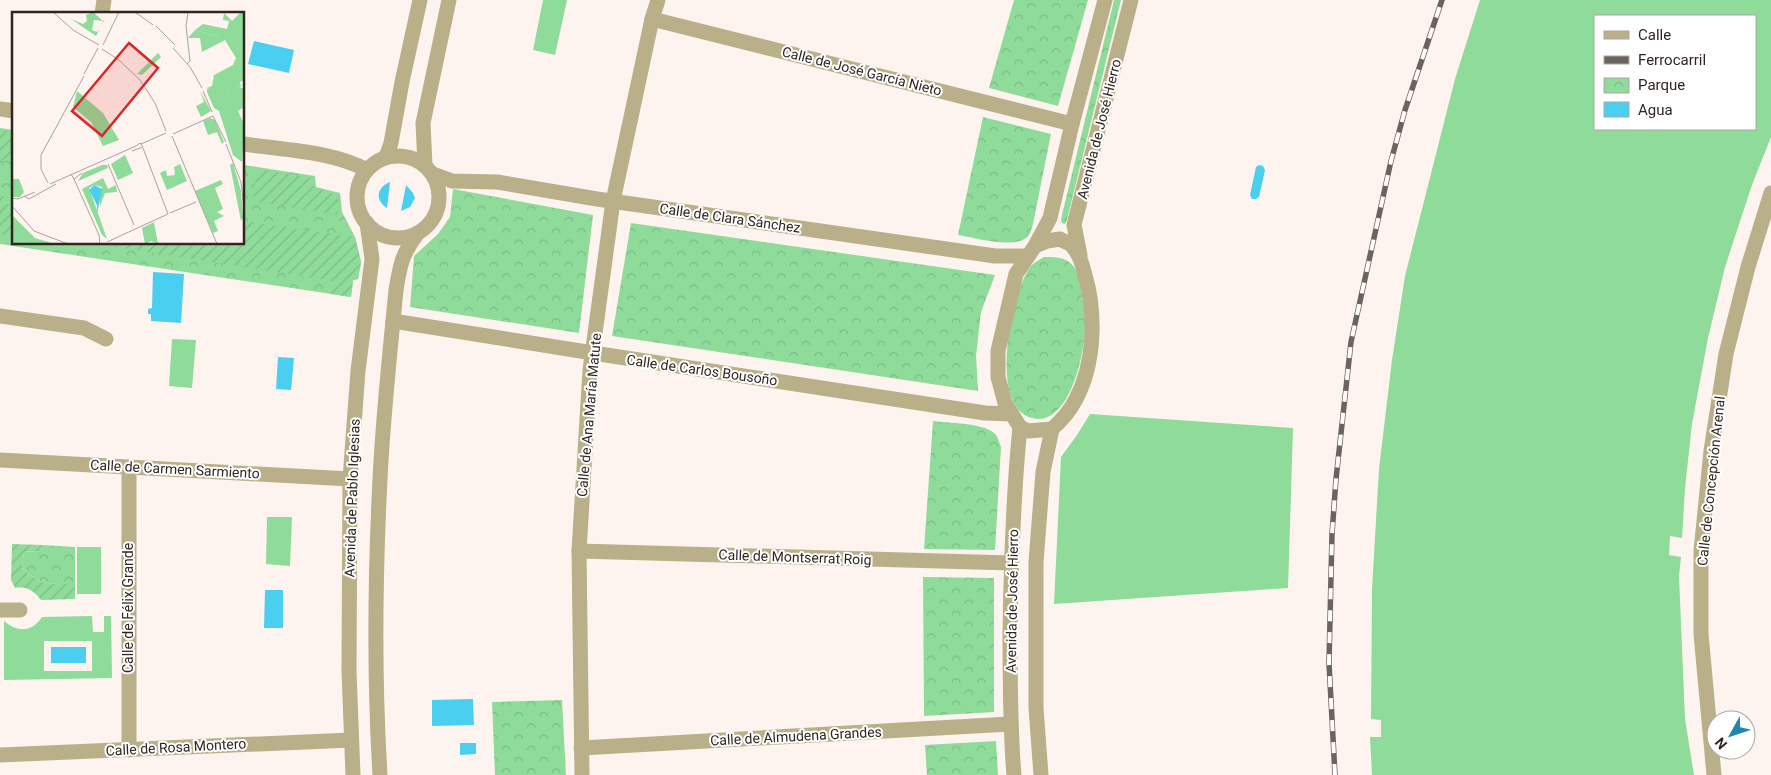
<svg xmlns="http://www.w3.org/2000/svg" width="1771" height="775" font-family="Roboto,sans-serif">
<style>
.grass{fill:#8edb9a;fill-rule:evenodd}
.park{fill:url(#park-crowns)}
.garden{fill:url(#garden-furrows)}
.water{fill:#4acff1}
.lines{fill:none;stroke-linecap:round;stroke-linejoin:round}
.minor{stroke:#b9af88;stroke-width:15}
.tertiary{stroke:#b9af88;stroke-width:15}
.rail-casing{stroke:#6d635e;stroke-width:5.5}
.rail{stroke:#fff;stroke-width:4;stroke-dasharray:11;stroke-linecap:butt}
.labels{text-anchor:middle;dominant-baseline:central;stroke-width:4;stroke-linejoin:round;paint-order:stroke}
.street-label{font-size:14px;fill:#302621;stroke:#fff}
.inset-road{fill:none;stroke:#aca29d;stroke-width:1}
.view{fill:#d62828;fill-opacity:0.15;stroke:#d62828;stroke-width:2.5}
.inset-edge{fill:none;stroke:#302621;stroke-width:2.5}
</style>
<defs>
<pattern id="park-crowns" width="20" height="18" patternUnits="userSpaceOnUse" patternTransform="scale(1.25)"><rect width="20" height="18" fill="#8edb9a"/><path d="M2 6a3 3 0 1 1 6 0M12 15a3 3 0 1 1 6 0" fill="none" stroke="#7bbc84"/></pattern>
<pattern id="garden-furrows" width="10" height="10" patternUnits="userSpaceOnUse" patternTransform="scale(1.25)"><rect width="10" height="10" fill="#8edb9a"/><path d="M-1 1l2-2M0 10L10 0M9 11l2-2" fill="none" stroke="#7bbc84"/></pattern>
</defs>
<rect width="100%" height="100%" fill="#fef4ef"/>
<g class="grass">
<polygon points="543,0 567,0 555,55 533,50"/>
<path d="M1480,0H1771V137L1752,185L1725,267L1708,338L1692,424L1685,488L1682,538L1670,536L1669,555L1681,557L1679,576L1685,719L1694,775H1372L1370,737H1381V720L1371,719L1372,589L1379,469L1392,360L1405,276L1455,79ZM1755,16V129H1595V16Z"/>
<polygon points="172,339 196,340 192,388 169,386"/>
<polygon points="1090,414 1293,428 1288,588 1054,604 1061,457 1077,435"/>
<polygon points="267,517 292,517 290,566 266,564"/>
<rect x="77" y="547" width="24" height="47"/>
<path d="M92,616L93,632H104V616H111L112,678L4,680V621C18,633 32,632 42,617ZM44,641H92V671H44Z"/>
</g>
<g class="park">
<polygon points="1014,0 1088,0 1058,106 989,88"/>
<polygon points="1114,0 1121,0 1067,220 1065,224 1062,223 1061,219"/>
<path d="M983,117L1051,134L1033,224C1032,227 1031,232 1029,235C1018,251 973,237 958,235Z"/>
<polygon points="0,128 14,130 14,244 244,244 244,165 315,176 316,187 340,193 342,212 355,237 361,262 358,279 353,280 351,297 0,244"/>
<polygon points="453,189 593,215 579,333 410,307 414,256 438,234 450,217"/>
<polygon points="631,223 995,275 981,312 976,356 978,391 612,336"/>
<path d="M1044,257C1053,257 1062,257 1069,262C1078,269 1079,279 1081,289C1083,301 1085,312 1085,323C1086,350 1070,428 1032,418C988,407 1011,299 1027,272C1031,264 1037,261 1044,257Z"/>
<path d="M933,421C948,423 983,423 994,433C998,436 999,442 1001,447L995,550L924,549Z"/>
<path d="M42,545L75,547V584C50,584 41,586 22,568L24,552L41,551Z"/>
<polygon points="923,577 994,578 994,712 924,716"/>
<polygon points="562,700 566,775 495,775 492,702"/>
<polygon points="996,741 998,775 927,775 925,745"/>
</g>
<g class="garden">
<polygon points="0,130 14,132 14,154 2,163 0,163"/>
<polygon points="257,169 313,178 314,187 338,195 338,215 253,201"/>
<polygon points="0,192 8,204 14,206 14,236 0,234"/>
<polygon points="244,221 355,237 361,262 358,279 353,280 351,297 331,294 333,281 98,244 244,244"/>
<path d="M12,544L42,545L41,551L24,552L22,568C41,586 50,584 75,584V599L41,600C34,591 27,586 15,588L11,580Z"/>
</g>
<g class="water">
<polygon points="254,41 294,50 289,73 248,64"/>
<polygon points="1259,165 1263,166 1265,170 1259,197 1256,199 1252,199 1250,195 1256,167"/>
<path d="M390,182L387,208C374,200 377,187 390,182Z"/>
<polygon points="406,185 413,193 415,198 410,207 401,211"/>
<polygon points="153,272 184,274 181,323 151,321 151,314 148,314 148,309 152,308"/>
<polygon points="278,357 294,358 291,390 276,389"/>
<polygon points="265,590 283,590 283,628 264,628"/>
<rect x="51" y="647" width="35" height="16"/>
<polygon points="473,699 474,725 432,726 432,700"/>
<polygon points="460,743 476,743 476,754 460,755"/>
</g>
<g class="lines">
<g class="minor">
<polyline points="102,14 104,0"/>
<polyline points="652,19 1072,124"/>
<polyline points="0,109 14,111"/>
<path d="M244,144C283,150 332,151 367,170"/>
<polyline points="433,174 452,181 497,182 597,199 995,256 1028,256"/>
<path d="M1035,246L1047,241L1060,239C1063,241 1067,242 1070,244C1079,252 1082,264 1085,275C1096,313 1095,363 1076,399C1070,411 1062,420 1052,429L1028,431L1020,427L1005,403L998,377V351L1016,274L1035,246L1050,218L1072,124L1105,0"/>
<polyline points="1080,255 1074,225 1131,0"/>
<polyline points="0,316 84,328 106,339"/>
<polyline points="393,321 593,353 985,413 1012,414"/>
<polyline points="0,460 350,479"/>
<polyline points="579,551 1011,563"/>
<polyline points="0,610 20,610"/>
<polyline points="581,748 1010,724"/>
<polyline points="129,750 129,467"/>
<polyline points="0,755 351,740"/>
<polyline points="582,775 579,551 590,370 613,201 652,19 658,0"/>
<path d="M1014,775C1010,728 1010,681 1010,634C1011,565 1013,496 1020,427"/>
<polyline points="1041,775 1036,708 1036,562 1043,472 1052,429"/>
<polyline points="1714,775 1701,634 1701,551 1711,451 1726,354 1748,267 1771,193"/>
</g>
<g class="tertiary">
<circle cx="398" cy="197" r="41"/>
<polyline points="386,157 391,143 402,82 420,0"/>
<polyline points="425,165 423,123 449,0"/>
<polyline points="353,775 349,671 350,479 358,371 372,259 367,223"/>
<path d="M380,775C374,677 375,577 380,479C383,416 390,352 396,290C400,265 402,254 417,234"/>
</g>
<g class="rail-casing">
<polyline id="rail" points="1335,775 1329,663 1332,534 1336,479 1351,342 1391,161 1405,110 1442,0"/>
</g>
<use href="#rail" class="rail"/>
</g>
<g class="labels">
<g class="street-label">
<text transform="translate(862 71) rotate(14)">Calle de José García Nieto</text>
<text transform="translate(1099 129) rotate(-76)">Avenida de José Hierro</text>
<text transform="translate(730 218) rotate(8)">Calle de Clara Sánchez</text>
<text transform="translate(702 370) rotate(8)">Calle de Carlos Bousoño</text>
<text transform="translate(589 415) rotate(-85)">Calle de Ana María Matute</text>
<text transform="translate(175 469) rotate(3)">Calle de Carmen Sarmiento</text>
<text transform="translate(1711 481) rotate(-84)">Calle de Concepción Arenal</text>
<text transform="translate(352 498) rotate(-88)">Avenida de Pablo Iglesias</text>
<text transform="translate(795 557) rotate(2)">Calle de Montserrat Roig</text>
<text transform="translate(1012 601) rotate(-89)">Avenida de José Hierro</text>
<text transform="translate(128 608) rotate(-90)">Calle de Félix Grande</text>
<text transform="translate(796 736) rotate(-3)">Calle de Almudena Grandes</text>
<text transform="translate(176 747) rotate(-3)">Calle de Rosa Montero</text>
</g>
</g>
<g transform="translate(12 12)">
<rect width="232" height="232" fill="#fef4ef"/>
<path d="M229,0H232V68L228,70L229,75L218,74L216,80H201L195,76L200,74L202,63L221,53L224,46L213,28L190,40L188,26L207,25L183,18L191,12L215,17L217,9L211,8L212,1L220,9ZM65,79L91,101L107,128L91,134L79,110L61,95ZM113,143L121,161L106,168L99,152ZM0,167H7L12,180L8,185H0ZM209,168L211,172L203,176L211,197L205,200L212,204L202,209L206,219L201,221L183,179ZM142,210L146,232L139,229L133,232L130,216Z" fill="#8edb9a"/>
<path d="M81,0L91,9L93,6L90,13L91,9L82,8L80,18L85,20L88,17L84,24L59,7L71,12L75,9L74,3ZM183,18L207,25L210,26H176ZM146,41L149,45L130,63L125,62ZM222,73L232,77V95L226,99L232,112L230,150L221,143L207,99L202,96L195,80V77L216,80L218,74ZM188,79L199,99L189,105L184,94L192,90ZM198,106L203,108L212,130L210,132L205,120L196,123L191,109ZM221,151L229,179L231,206L229,209L218,153ZM168,152L175,169L155,178L148,161L154,158L155,164L163,163L162,155ZM90,153H95L96,156L66,169L71,161ZM91,166L96,177L104,173L105,180L93,181L88,194L87,182L90,175L82,173L77,176L95,227L90,223L70,177ZM0,203L23,226L43,232H0Z" fill="#8edb9a"/>
<path d="M82,173L90,177L85,202V193L77,178Z" fill="#4acff1"/>
<path class="inset-road" d="M41,0L61,18L87,33M123,0L141,13M144,14L163,33M91,33L107,0M161,36L178,55L190,76M90,37L107,48L128,68L143,91L154,119M175,52L178,49L174,14L176,0M72,62L86,36M191,79L200,100M201,104L214,130M161,122L201,104M160,124L205,232M129,132L154,121M214,132L229,170L233,205M131,136L156,202M120,139L131,135L128,131L124,134M96,152L122,213M59,162L62,167L70,161M62,167L87,223L88,232M36,171L29,157V143L72,64M38,172L124,134M12,184L17,187L44,172M0,186L6,187L23,180M0,194L22,219L56,232M158,201L184,190M95,230L156,202"/>
<path class="view" d="M117,31L146,56L90,124L60,99Z"/>
<rect width="232" height="232" class="inset-edge"/>
</g>
<rect x="1594" y="15" width="162" height="115" fill="#ffffff" stroke="#aca8a6"/>
<rect x="1604" y="31" width="25" height="8" fill="#b9af88" stroke="#aca8a6"/>
<text x="1638" y="40" font-size="15" fill="#302621">Calle</text>
<rect x="1604" y="56" width="25" height="8" fill="#6d635e" stroke="#aca8a6"/>
<text x="1638" y="65" font-size="15" fill="#302621">Ferrocarril</text>
<rect x="1604" y="78" width="25" height="15" fill="url(#park-crowns)" stroke="#aca8a6"/>
<text x="1638" y="90" font-size="15" fill="#302621">Parque</text>
<rect x="1604" y="102" width="25" height="15" fill="#4acff1" stroke="#aca8a6"/>
<text x="1638" y="115" font-size="15" fill="#302621">Agua</text>
<g transform="translate(1731 735) rotate(230)"><circle r="24" fill="#ffffff" stroke="#aca8a6"/>
<path d="M0-4L9 19L0 12L-9 19Z" fill="#2284af"/>
<text y="-8" font-size="14" font-weight="bold" text-anchor="middle" fill="#302621">N</text>
</g>
</svg>
